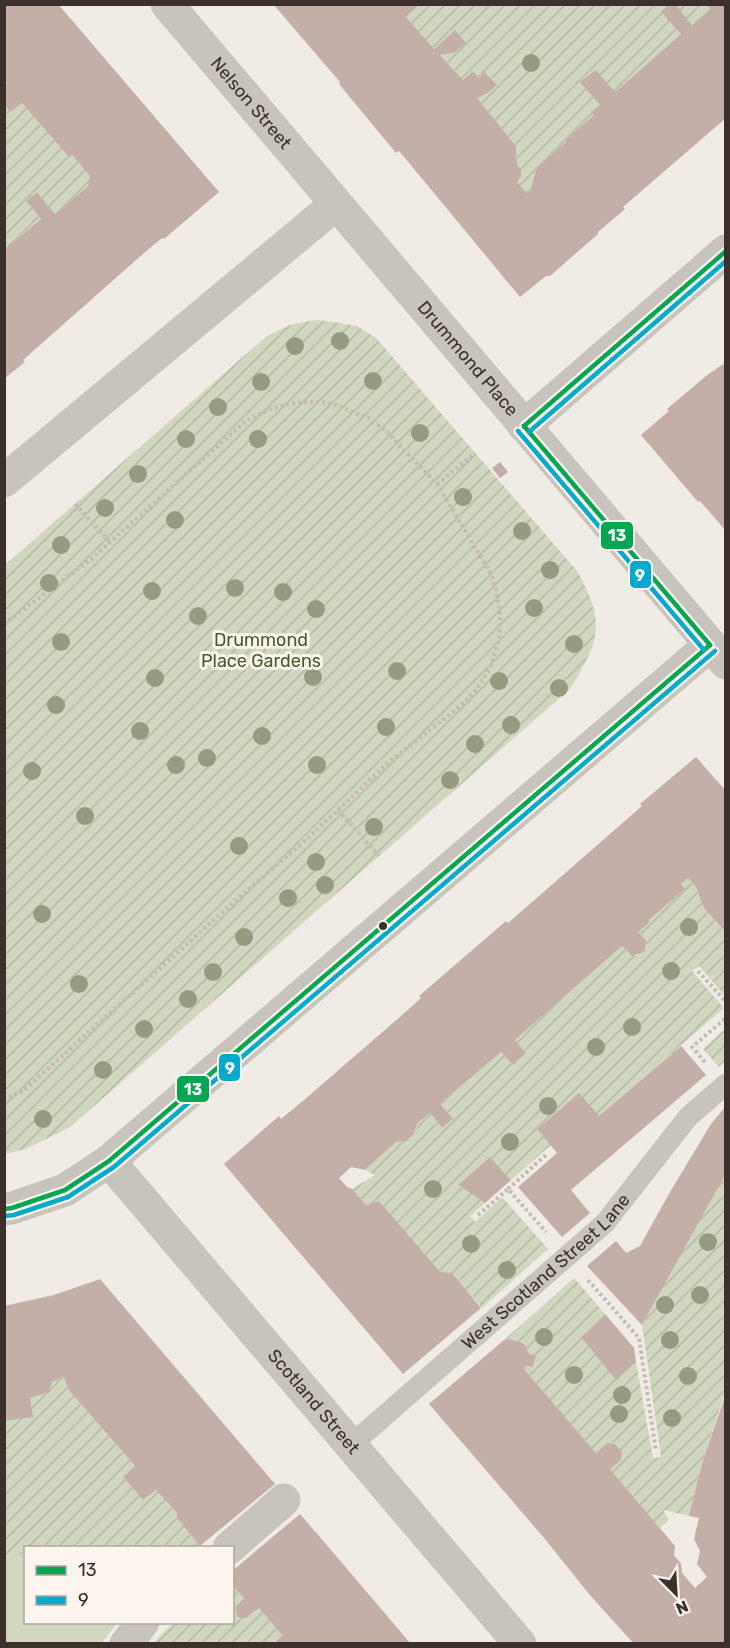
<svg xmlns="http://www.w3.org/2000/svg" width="730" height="1648" font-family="Rubik,sans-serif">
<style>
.green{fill:#d1d6bf}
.garden{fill:url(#garden-furrows)}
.building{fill:#c3afa7}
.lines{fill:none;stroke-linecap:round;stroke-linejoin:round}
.path{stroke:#c2bbb6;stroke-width:4;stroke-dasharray:3 3;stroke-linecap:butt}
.lane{stroke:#c9c3be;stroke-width:21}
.street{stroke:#c9c3be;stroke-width:33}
.bus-1-casing{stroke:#fbf5ee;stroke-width:9}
.bus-2-casing{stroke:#fbf5ee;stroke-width:9}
.bus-1{stroke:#00a651;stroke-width:4.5}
.bus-2{stroke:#00a9ce;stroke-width:4.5}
.tree{fill:#959b80}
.bus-dot{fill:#3b302b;stroke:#fbf5ee;stroke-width:2}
.labels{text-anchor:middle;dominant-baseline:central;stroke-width:6;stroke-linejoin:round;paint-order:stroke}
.street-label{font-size:18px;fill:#3b302b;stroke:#fbf5ee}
.park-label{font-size:18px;fill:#4a5a2e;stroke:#fbf5ee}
.line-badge{stroke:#fbf5ee;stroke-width:2}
.badge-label{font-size:16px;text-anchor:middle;font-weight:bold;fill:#fff}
</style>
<defs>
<pattern id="garden-furrows" width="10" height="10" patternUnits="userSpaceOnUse" patternTransform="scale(1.5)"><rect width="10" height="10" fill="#d1d6bf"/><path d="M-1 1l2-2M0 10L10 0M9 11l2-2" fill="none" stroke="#b4b8a4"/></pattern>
</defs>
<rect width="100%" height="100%" fill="#f0ebe5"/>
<polygon class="green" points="25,1555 26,1622 117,1623 102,1643 5,1643 5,1557"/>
<g class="garden">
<polygon points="420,4 669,5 662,12 681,34 615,92 597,71 581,82 600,105 592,112 594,115 565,140 566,142 537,167 530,191 527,193 517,182 521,176 521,170 517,164 516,146 477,98 488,93 496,85 486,72 479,78 473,71 463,80 440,55 454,53 466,43 455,31 434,49 406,17"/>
<polygon points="675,5 706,5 710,9 692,25"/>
<polygon points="22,103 69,157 72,155 90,176 88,186 55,214 37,192 26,201 41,219 5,250 4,105 11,112"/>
<path d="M315,320L334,322L357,326L376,338L577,571C606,623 600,640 570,689L70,1127L26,1149L5,1154V565L267,336L290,325Z"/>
<path d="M688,878L696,887L704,908L725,933V942L723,945L725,948V996L699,966L692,971L724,1008L599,1116L578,1094L537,1129L551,1145L511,1180L490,1157L458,1185L485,1203L470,1216L475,1222L502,1197L548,1249L482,1308L452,1273L440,1272L366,1205L352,1189L375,1175L365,1170L396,1142L407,1141L411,1138L416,1129L417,1124L430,1113L442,1128L452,1120L440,1104L501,1052L513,1065L526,1053L515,1040L622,946L632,956C642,956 646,950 646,940L638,932L649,923V920L685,889L681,884Z"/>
<polygon points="725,1029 725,1061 719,1067 703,1049"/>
<path d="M725,1173V1393L703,1460L689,1516L663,1510L669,1520L660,1528L610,1469L621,1460L622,1452L615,1444L607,1443L596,1453L524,1369L526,1366L533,1367L536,1355L529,1354C524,1342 516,1338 504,1340L574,1278L606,1315L581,1337L616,1379L636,1362L653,1458L661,1457L642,1325Z"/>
<polygon points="64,1377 68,1389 135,1466 123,1477 143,1500 156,1490 177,1513 177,1518 200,1546 198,1548 81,1548 78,1544 73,1547 26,1548 25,1555 5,1557 4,1421 30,1398 50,1392 52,1382"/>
<path d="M233,1585L244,1598L235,1607C236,1627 251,1615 259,1608L282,1635L273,1643L152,1644L173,1623L232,1622Z"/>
</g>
<g class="building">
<polygon points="4,4 58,4 219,192 164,239 162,238 144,253 23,360 25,362 4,379 4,250 41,219 26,201 37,192 55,214 88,186 90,176 72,155 69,157 22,103 11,112 4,105 4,85 7,83 4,79"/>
<polygon points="273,4 420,4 406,17 434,49 455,30 466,43 454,53 440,55 463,80 473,71 479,78 485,72 497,85 488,93 477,98 516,146 517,164 521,170 521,176 517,182 527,193 530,191 537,167 566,142 565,140 594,115 591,112 600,105 580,82 596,70 615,92 681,34 661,12 669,4 675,4 692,25 710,9 706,4 726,4 726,118 623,207 625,209 598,232 598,234 550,276 546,276 520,297 410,164 399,151 396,153 339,84 340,82"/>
<polygon points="726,362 726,531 700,501 698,502 641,435 669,411 667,409 706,376"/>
<polygon points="500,462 508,472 500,478 492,468"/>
<polygon points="696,757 726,791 726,933 704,908 696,887 688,878 681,884 685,889 649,920 649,923 638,932 646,940 645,950 642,953 632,956 622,946 515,1040 526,1053 513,1065 501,1052 440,1104 453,1119 442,1128 430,1113 417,1124 414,1134 407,1141 396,1142 365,1170 351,1167 339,1178 347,1187 352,1189 366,1205 379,1201 440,1272 452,1273 481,1308 403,1374 224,1164 279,1116 281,1119 304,1100 401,1016 421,998 419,996 506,921 508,923 539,896 642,806 640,804"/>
<polygon points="681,1046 706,1075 571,1190 590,1213 562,1237 518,1187 557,1153 537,1129 579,1093 599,1116"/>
<polygon points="726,1106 726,1173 642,1325 587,1266 616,1241 626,1253 640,1246 670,1192 711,1124"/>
<polygon points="490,1157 511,1180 485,1203 458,1185"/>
<polygon points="100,1279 275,1484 200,1546 177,1518 177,1513 156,1490 143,1500 123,1477 135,1466 68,1389 64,1377 52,1382 50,1392 30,1398 33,1417 4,1421 4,1306 54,1295"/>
<polygon points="606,1315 634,1348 636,1362 616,1380 581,1337"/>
<polygon points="510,1339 520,1342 525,1345 529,1354 536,1355 533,1367 526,1366 524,1369 596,1453 607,1443 615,1444 622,1452 621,1460 610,1469 675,1546 674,1555 681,1564 682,1573 695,1588 707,1577 697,1564 700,1551 694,1539 699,1518 689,1516 703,1460 726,1394 726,1644 634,1644 589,1594 545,1539 429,1404 504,1340"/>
<polygon points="300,1514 325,1543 411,1644 273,1644 282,1635 259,1608 246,1618 240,1618 237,1616 235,1607 244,1598 232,1585 232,1571"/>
</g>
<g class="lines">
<g class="path">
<polyline points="437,484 475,453"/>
<polyline points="75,504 110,542"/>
<polyline points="4,624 90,560 247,420 268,410 287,404 305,402 323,402 339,406 370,419 387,432 437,484 491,574 496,590 500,614 499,640 490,668 474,693 453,712 389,762 306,840 235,901 23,1091 4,1099"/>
<polyline points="338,810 379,856"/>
<polyline points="698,971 726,1002"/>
<polyline points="705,1062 692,1047 726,1018"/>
<polyline points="508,1189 548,1153"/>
<polyline points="478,1215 508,1189 546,1232"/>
<polyline points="588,1280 639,1338 656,1451"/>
</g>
<path class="lane" id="s1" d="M351,1445L605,1223L688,1117L726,1084"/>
<g class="street">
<path id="s2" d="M167,4L726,663"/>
<polyline points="524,426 726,251"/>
<polyline points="4,481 336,204"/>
<path id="s3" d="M109,1161L520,1644"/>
<polyline points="4,1209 12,1208 65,1190 109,1161 710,645"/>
<polyline points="229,1548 284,1500"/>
<polyline points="126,1644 143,1622"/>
</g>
<g class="bus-1-casing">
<g id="bus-1">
<polyline points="524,426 710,645"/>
<polyline points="524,426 726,251"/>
<polyline points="4,1209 12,1208 65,1190 109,1161 710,645"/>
</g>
</g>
<g class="bus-2-casing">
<g id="bus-2">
<polyline points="518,431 704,650"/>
<polyline points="529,432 726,261"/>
<polyline points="5,1216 14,1215 68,1197 114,1167 715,651"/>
</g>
</g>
<use href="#bus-1" class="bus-1"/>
<use href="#bus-2" class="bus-2"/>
</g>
<g class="tree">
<circle cx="531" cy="63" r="9"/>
<circle cx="340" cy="341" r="9"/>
<circle cx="295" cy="346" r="9"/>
<circle cx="373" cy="381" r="9"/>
<circle cx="261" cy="382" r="9"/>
<circle cx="218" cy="407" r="9"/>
<circle cx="420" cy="433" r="9"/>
<circle cx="186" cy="439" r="9"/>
<circle cx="258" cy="439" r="9"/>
<circle cx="138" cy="474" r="9"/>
<circle cx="463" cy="497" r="9"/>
<circle cx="105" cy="508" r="9"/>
<circle cx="175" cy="520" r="9"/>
<circle cx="522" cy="531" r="9"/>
<circle cx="61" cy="545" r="9"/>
<circle cx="550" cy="570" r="9"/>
<circle cx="49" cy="583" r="9"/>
<circle cx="235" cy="588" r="9"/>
<circle cx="152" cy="591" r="9"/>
<circle cx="283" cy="592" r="9"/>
<circle cx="534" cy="608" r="9"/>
<circle cx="316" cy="609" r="9"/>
<circle cx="198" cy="616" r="9"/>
<circle cx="61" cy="642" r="9"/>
<circle cx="574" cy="644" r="9"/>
<circle cx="397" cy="671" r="9"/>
<circle cx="313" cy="677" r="9"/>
<circle cx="155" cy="678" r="9"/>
<circle cx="499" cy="681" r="9"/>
<circle cx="559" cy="688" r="9"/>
<circle cx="56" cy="705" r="9"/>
<circle cx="511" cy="725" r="9"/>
<circle cx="386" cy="727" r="9"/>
<circle cx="140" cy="731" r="9"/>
<circle cx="262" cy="736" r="9"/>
<circle cx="475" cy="744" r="9"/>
<circle cx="207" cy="758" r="9"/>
<circle cx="176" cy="765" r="9"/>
<circle cx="317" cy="765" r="9"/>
<circle cx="32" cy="771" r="9"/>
<circle cx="450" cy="780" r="9"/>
<circle cx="85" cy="816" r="9"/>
<circle cx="374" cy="827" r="9"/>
<circle cx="239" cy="846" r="9"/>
<circle cx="316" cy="862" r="9"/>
<circle cx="325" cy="885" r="9"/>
<circle cx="288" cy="898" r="9"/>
<circle cx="42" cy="914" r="9"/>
<circle cx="689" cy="927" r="9"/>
<circle cx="244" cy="937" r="9"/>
<circle cx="671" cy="971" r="9"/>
<circle cx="213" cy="972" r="9"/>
<circle cx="79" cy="984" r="9"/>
<circle cx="188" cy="999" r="9"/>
<circle cx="632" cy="1027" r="9"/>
<circle cx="144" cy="1029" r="9"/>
<circle cx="596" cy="1047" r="9"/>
<circle cx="103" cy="1070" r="9"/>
<circle cx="548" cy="1106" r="9"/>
<circle cx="43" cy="1119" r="9"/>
<circle cx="510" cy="1142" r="9"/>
<circle cx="433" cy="1189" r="9"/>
<circle cx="708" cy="1242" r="9"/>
<circle cx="471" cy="1244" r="9"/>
<circle cx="507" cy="1270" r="9"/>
<circle cx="700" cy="1295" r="9"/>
<circle cx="665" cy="1305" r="9"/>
<circle cx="544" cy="1337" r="9"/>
<circle cx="670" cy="1340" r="9"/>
<circle cx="574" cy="1375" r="9"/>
<circle cx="688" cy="1376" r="9"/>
<circle cx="622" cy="1395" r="9"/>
<circle cx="619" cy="1414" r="9"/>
<circle cx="672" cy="1418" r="9"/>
</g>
<circle class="bus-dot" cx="383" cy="926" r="5"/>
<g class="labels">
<g class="street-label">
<text stroke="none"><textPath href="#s2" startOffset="130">Nelson Street</textPath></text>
<text stroke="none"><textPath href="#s2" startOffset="465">Drummond Place</textPath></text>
<text stroke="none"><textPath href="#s1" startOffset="261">West Scotland Street Lane</textPath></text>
<text stroke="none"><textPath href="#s3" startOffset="316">Scotland Street</textPath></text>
</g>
<g class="park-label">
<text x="261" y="640">Drummond<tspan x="261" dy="21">Place Gardens</tspan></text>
</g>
</g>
<g class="line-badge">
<rect x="600" y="521" width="34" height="29" rx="6" fill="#00a651"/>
<rect x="629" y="560" width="23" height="29" rx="6" fill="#00a9ce"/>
<rect x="218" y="1053" width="23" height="29" rx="6" fill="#00a9ce"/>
<rect x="176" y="1075" width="34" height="28" rx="6" fill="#00a651"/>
</g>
<g class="badge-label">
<text x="617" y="541">13</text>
<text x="640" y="581">9</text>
<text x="230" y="1074">9</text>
<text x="193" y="1095">13</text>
</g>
<rect width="730" height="1648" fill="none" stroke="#3b302b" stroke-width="12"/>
<rect x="24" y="1546" width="210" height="78" fill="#fbf5ee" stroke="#aea6a0" stroke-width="1.5"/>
<rect x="36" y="1566" width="30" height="9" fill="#00a651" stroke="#aea6a0" stroke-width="1.5"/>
<text x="78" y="1576" font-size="18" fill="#3b302b">13</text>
<rect x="36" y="1596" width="30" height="9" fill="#00a9ce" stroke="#aea6a0" stroke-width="1.5"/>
<text x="78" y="1606" font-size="18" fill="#3b302b">9</text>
<g transform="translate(676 1594) rotate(156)" stroke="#fbf5ee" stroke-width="4.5" paint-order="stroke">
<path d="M0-4.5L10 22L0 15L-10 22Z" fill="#3b302b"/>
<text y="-9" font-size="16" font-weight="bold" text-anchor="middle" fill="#3b302b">N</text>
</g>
</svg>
